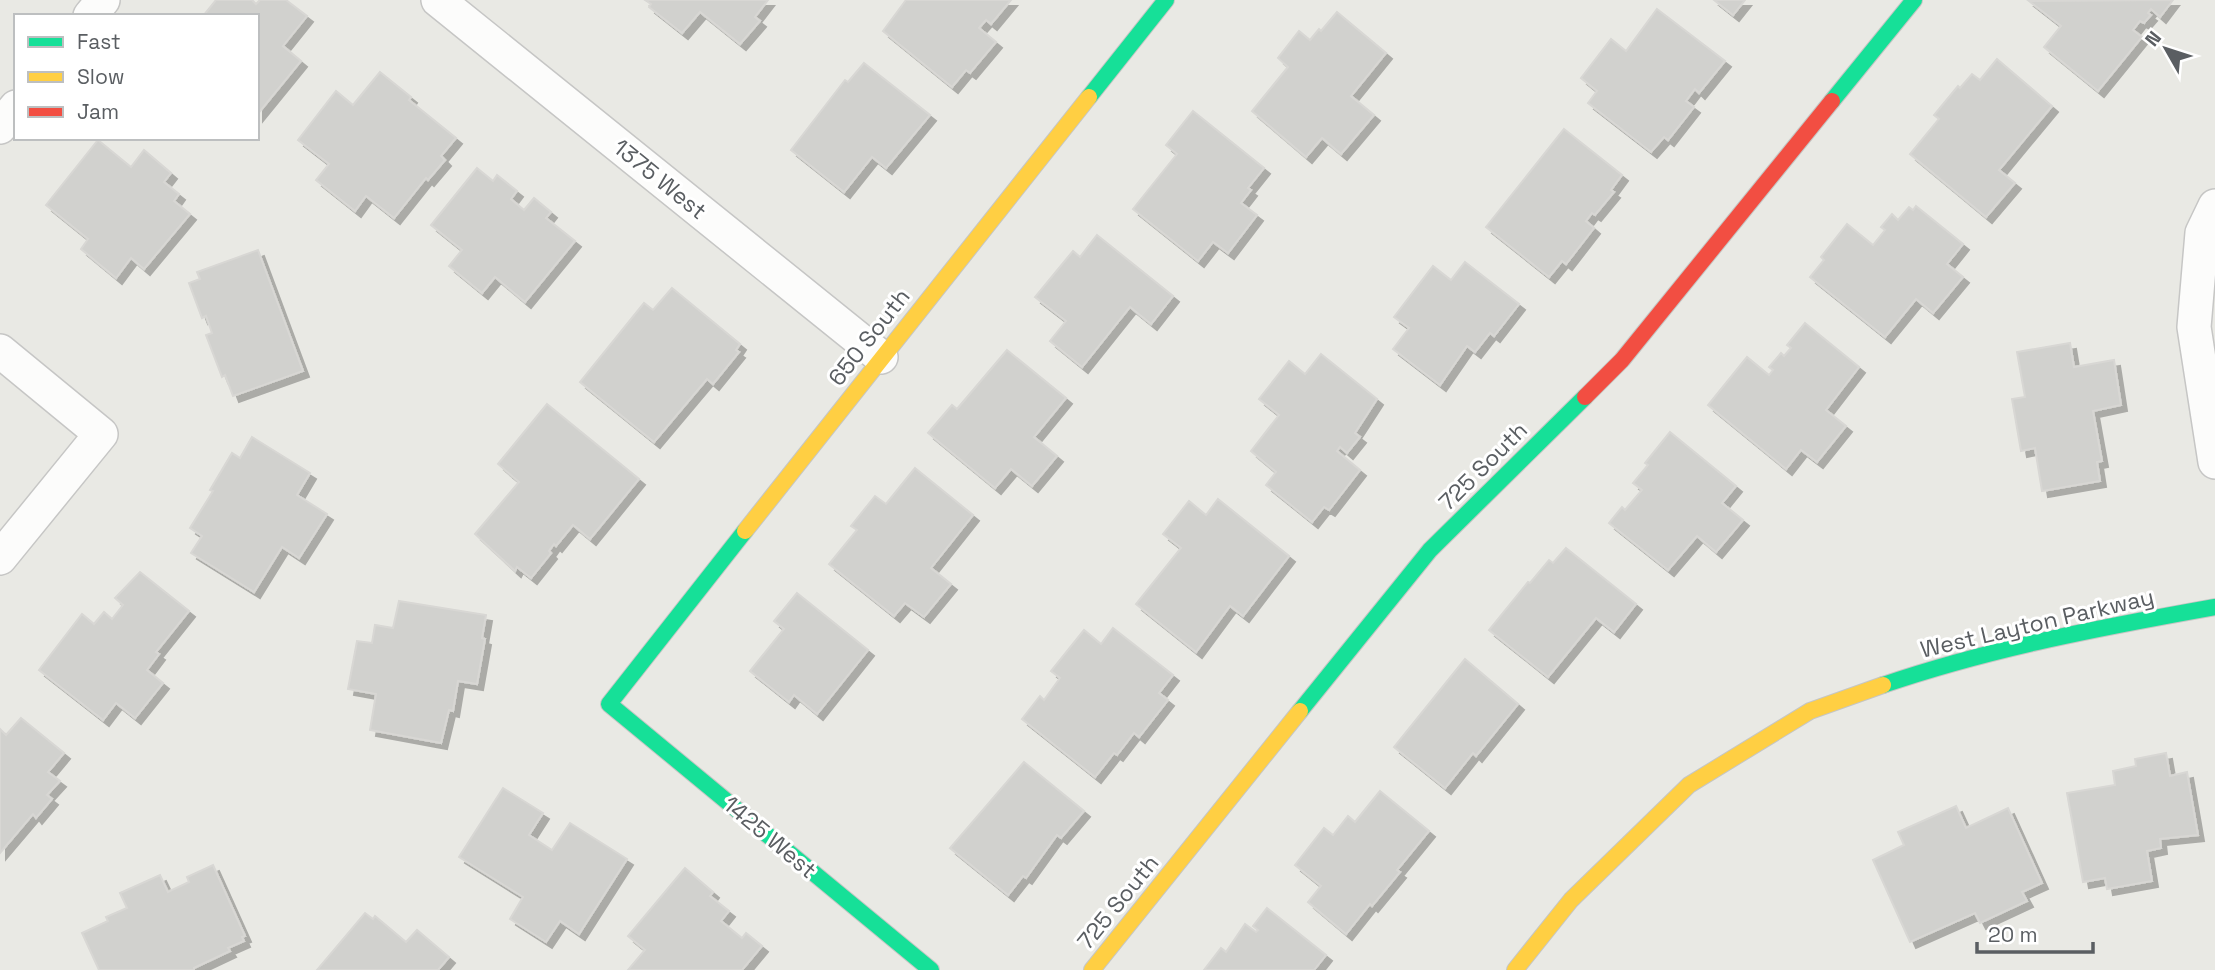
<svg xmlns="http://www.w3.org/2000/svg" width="2215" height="970" font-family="'Space Grotesk',sans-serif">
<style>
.building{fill:#d1d1ce;stroke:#d8d7d4;stroke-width:2;filter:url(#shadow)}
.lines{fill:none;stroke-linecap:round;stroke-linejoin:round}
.street-casing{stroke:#c6c6c5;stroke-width:36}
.fast-casing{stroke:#c5c6c4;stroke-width:18}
.slow-casing{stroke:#c5c6c4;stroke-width:18}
.jam-casing{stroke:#c5c6c4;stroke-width:18}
.street{stroke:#fcfcfb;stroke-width:33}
.fast{stroke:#16e098;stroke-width:16}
.slow{stroke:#ffcf43;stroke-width:16}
.jam{stroke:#f24e42;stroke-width:16}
.labels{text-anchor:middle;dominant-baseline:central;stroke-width:6;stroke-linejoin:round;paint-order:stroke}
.street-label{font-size:23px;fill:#5a5e62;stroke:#fff}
</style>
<defs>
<filter id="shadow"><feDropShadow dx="6" dy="6" stdDeviation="0" flood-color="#0004"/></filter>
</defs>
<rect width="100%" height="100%" fill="#e9e9e4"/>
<g class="building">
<polygon points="216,0 252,0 256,4 260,0 286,0 307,16 283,46 301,61 257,115 257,16 203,16"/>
<polygon points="645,0 768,0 755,17 760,21 740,44 700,12 682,33 649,7 651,4"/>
<polygon points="906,0 1011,0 991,24 986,20 979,28 996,42 970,73 966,70 952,87 883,31"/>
<polygon points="1714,0 1745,0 1733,15"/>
<polygon points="2173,0 2160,17 2151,9 2148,13 2151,15 2144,23 2140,21 2133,30 2142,37 2098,91 2044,47 2061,26 2029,1"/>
<polygon points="1657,9 1725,61 1699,93 1695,89 1686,101 1694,107 1668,140 1664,137 1651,152 1588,103 1597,91 1581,78 1611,39 1626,51"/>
<polygon points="1337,12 1386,53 1351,96 1374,115 1341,154 1322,138 1306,157 1252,111 1288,67 1278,58 1299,31 1310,40 1319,29 1321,31"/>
<polygon points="1997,59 2052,106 1999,170 2015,183 1986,217 1910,154 1939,119 1934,115 1958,86 1960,88 1972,74 1980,80"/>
<polygon points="864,63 930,115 886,168 872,157 844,192 791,150 845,80 848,82"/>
<polygon points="380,72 411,97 409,100 456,138 441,156 445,160 428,180 426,178 394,218 366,196 355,211 316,180 329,164 298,140 336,91 353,105"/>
<polygon points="1193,111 1264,168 1248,188 1251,190 1241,203 1257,215 1228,253 1213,242 1198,261 1133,209 1177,154 1166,145"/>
<polygon points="1564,129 1622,175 1611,190 1614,192 1595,215 1592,213 1586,221 1594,228 1566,264 1562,261 1549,277 1486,227"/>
<polygon points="98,140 131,167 144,150 171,173 164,182 179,194 174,201 190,214 144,269 131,258 116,278 81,249 88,239 46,205"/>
<polygon points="477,168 493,181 497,175 517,191 511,199 524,210 534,198 551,212 546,218 575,241 525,302 495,277 482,293 449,266 462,250 431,225"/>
<polygon points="1916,206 1963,244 1947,264 1963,277 1933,313 1916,299 1885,337 1810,277 1824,260 1821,257 1847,224 1873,245 1885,230 1881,227 1892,214 1898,220 1909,207 1913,210"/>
<polygon points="1097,235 1173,296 1151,324 1130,307 1082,367 1050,341 1066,321 1035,297 1073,251 1080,257"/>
<polygon points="258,250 303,371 233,396 225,375 222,377 206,335 212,333 206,316 202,318 189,283 200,279 197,272"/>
<polygon points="1465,262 1519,304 1494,336 1490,333 1475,352 1467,346 1440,385 1393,349 1409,328 1394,317 1433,266 1451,280"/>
<polygon points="672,288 740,344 736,350 739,352 713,384 707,379 654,442 580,382 644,303 653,310"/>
<polygon points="1805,323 1859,367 1826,410 1846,426 1817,462 1801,450 1786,469 1708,405 1747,357 1769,375 1773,370 1769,367 1781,353 1784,356 1791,348 1787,345"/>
<polygon points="2070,343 2074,367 2114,360 2121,405 2093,411 2102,461 2097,462 2100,481 2042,491 2035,448 2021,451 2012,399 2025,397 2017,352"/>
<polygon points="1007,350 1066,398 1034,437 1057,456 1032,486 1011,469 995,488 928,433 952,405 957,409"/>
<polygon points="1321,354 1377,399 1355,433 1360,437 1347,453 1340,447 1337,451 1360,470 1329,510 1324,507 1312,522 1266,485 1276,472 1251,451 1279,415 1259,399 1289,361 1305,374"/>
<polygon points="547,404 639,479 590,539 573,525 556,546 554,544 549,551 551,553 531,578 517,567 515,571 475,534 519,482 498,464"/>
<polygon points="1670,432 1736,486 1722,503 1743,520 1716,552 1697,536 1668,570 1609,523 1622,507 1625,510 1642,490 1633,483 1648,465 1645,463"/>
<polygon points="252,437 310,473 297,495 327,514 299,558 282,547 254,592 191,553 202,536 190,528 213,491 210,490 232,453 240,458"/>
<polygon points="915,468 973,515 931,568 951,584 924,617 905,603 894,616 829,564 857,530 851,526 875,496 886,504"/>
<polygon points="1218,499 1289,556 1243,616 1230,606 1196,652 1136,604 1181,548 1163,534 1189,501 1206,515"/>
<polygon points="1566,548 1636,604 1614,632 1596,618 1548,677 1489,630 1528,582 1530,583 1549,560 1553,563"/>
<polygon points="140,572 189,611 156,652 159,654 147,670 163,683 135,718 116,703 103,720 39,670 82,614 94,624 104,612 112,619 123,605 115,598"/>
<polygon points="797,593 868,650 817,714 794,695 789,702 750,671 784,629 774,621"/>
<polygon points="399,601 486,615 482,638 485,639 477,684 458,681 453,711 449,710 441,743 370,730 376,694 348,689 357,641 372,643 375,625 393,628"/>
<polygon points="1113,628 1173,675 1159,693 1168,700 1139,737 1134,733 1117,755 1114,753 1095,777 1022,719 1040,696 1044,700 1060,678 1051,671 1084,630 1101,644"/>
<polygon points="1465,659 1518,704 1476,756 1473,753 1445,788 1394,747"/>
<polygon points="21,718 64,753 48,772 60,781 47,795 52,799 36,818 33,814 0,853 0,729 6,735"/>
<polygon points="2166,753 2170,776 2187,772 2198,835 2160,839 2161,848 2147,851 2152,881 2107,889 2105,878 2083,882 2067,793 2115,785 2113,771 2136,766 2135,759"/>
<polygon points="1024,762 1084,811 1061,838 1057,835 1026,878 1023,876 1008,895 950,848"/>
<polygon points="503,788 543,813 529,835 552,850 570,823 627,859 579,934 560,921 546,942 510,919 523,897 459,857"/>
<polygon points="1380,791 1429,831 1397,870 1400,872 1372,906 1370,904 1346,934 1308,902 1321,886 1295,865 1324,828 1333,835 1348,816 1355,822"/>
<polygon points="1956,806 1966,828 2008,808 2042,883 2022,892 2027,901 1980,923 1975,913 1910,942 1873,860 1904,845 1898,832"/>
<polygon points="213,865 245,936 242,937 244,941 228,948 230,951 194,968 194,970 99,970 82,933 108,921 106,917 127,908 120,893 160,875 168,892 189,882 187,877"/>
<polygon points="685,868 713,892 710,896 729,911 721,921 742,938 746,933 762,946 742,970 628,970 645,950 628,936"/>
<polygon points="1267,908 1326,955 1314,970 1204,970 1221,948 1226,952 1245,924 1256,932 1258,930 1253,926"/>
<polygon points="365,913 373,919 375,916 406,942 417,930 449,957 438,970 317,970"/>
</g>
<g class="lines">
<g class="street-casing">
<g id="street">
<polyline points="438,0 881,357"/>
<polyline points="90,16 103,0"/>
<polyline points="0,127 16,107"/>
<polyline points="2215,206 2202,233 2194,327 2215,462"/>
<polyline points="0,351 101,434 0,558"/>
</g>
</g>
<g class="fast-casing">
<g id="fast">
<polyline points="1089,97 1166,0"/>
<polyline points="1832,101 1914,0"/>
<polyline points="745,531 609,704 931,970"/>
<path d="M1883,685C1991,648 2103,627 2215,607"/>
<polyline points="1300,711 1430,550 1585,397"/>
</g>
</g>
<g class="slow-casing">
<g id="slow">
<polyline points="745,531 1089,97"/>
<polyline points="1092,970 1300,711"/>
<polyline points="1515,970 1571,900 1689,785 1810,711 1883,685"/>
</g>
</g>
<g class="jam-casing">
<polyline id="jam" points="1585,397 1622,360 1832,101"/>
</g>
<use href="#street" class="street"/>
<use href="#fast" class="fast"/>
<use href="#slow" class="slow"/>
<use href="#jam" class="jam"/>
</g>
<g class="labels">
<g class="street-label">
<text transform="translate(660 179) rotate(39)">1375 West</text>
<text transform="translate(869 337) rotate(-52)">650 South</text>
<text transform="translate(1483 466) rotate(-45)">725 South</text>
<text transform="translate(2037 623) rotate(-13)">West Layton Parkway</text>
<text transform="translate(770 837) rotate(40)">1425 West</text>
<text transform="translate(1118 902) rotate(-51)">725 South</text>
</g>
</g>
<rect x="14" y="14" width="245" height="126" fill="#ffffff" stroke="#bdbfc0" stroke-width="2"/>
<rect x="28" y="37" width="35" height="10" fill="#16e098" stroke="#bdbfc0" stroke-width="2"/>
<text x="77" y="49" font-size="21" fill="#5a5e62">Fast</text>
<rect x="28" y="72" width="35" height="10" fill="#ffcf43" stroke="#bdbfc0" stroke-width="2"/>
<text x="77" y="84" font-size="21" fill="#5a5e62">Slow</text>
<rect x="28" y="107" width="35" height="10" fill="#f24e42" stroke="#bdbfc0" stroke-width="2"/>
<text x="77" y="119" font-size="21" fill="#5a5e62">Jam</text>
<g transform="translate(2166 49) rotate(309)" stroke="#ffffff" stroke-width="5" paint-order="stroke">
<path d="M0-5L12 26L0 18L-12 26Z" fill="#5a5e62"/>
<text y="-10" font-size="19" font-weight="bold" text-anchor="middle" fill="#5a5e62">N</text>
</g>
<path d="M1977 942v10h116v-10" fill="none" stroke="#5a5e62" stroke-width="3.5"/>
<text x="1988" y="942" font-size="21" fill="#5a5e62" stroke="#ffffff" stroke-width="5" paint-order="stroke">20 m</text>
</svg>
